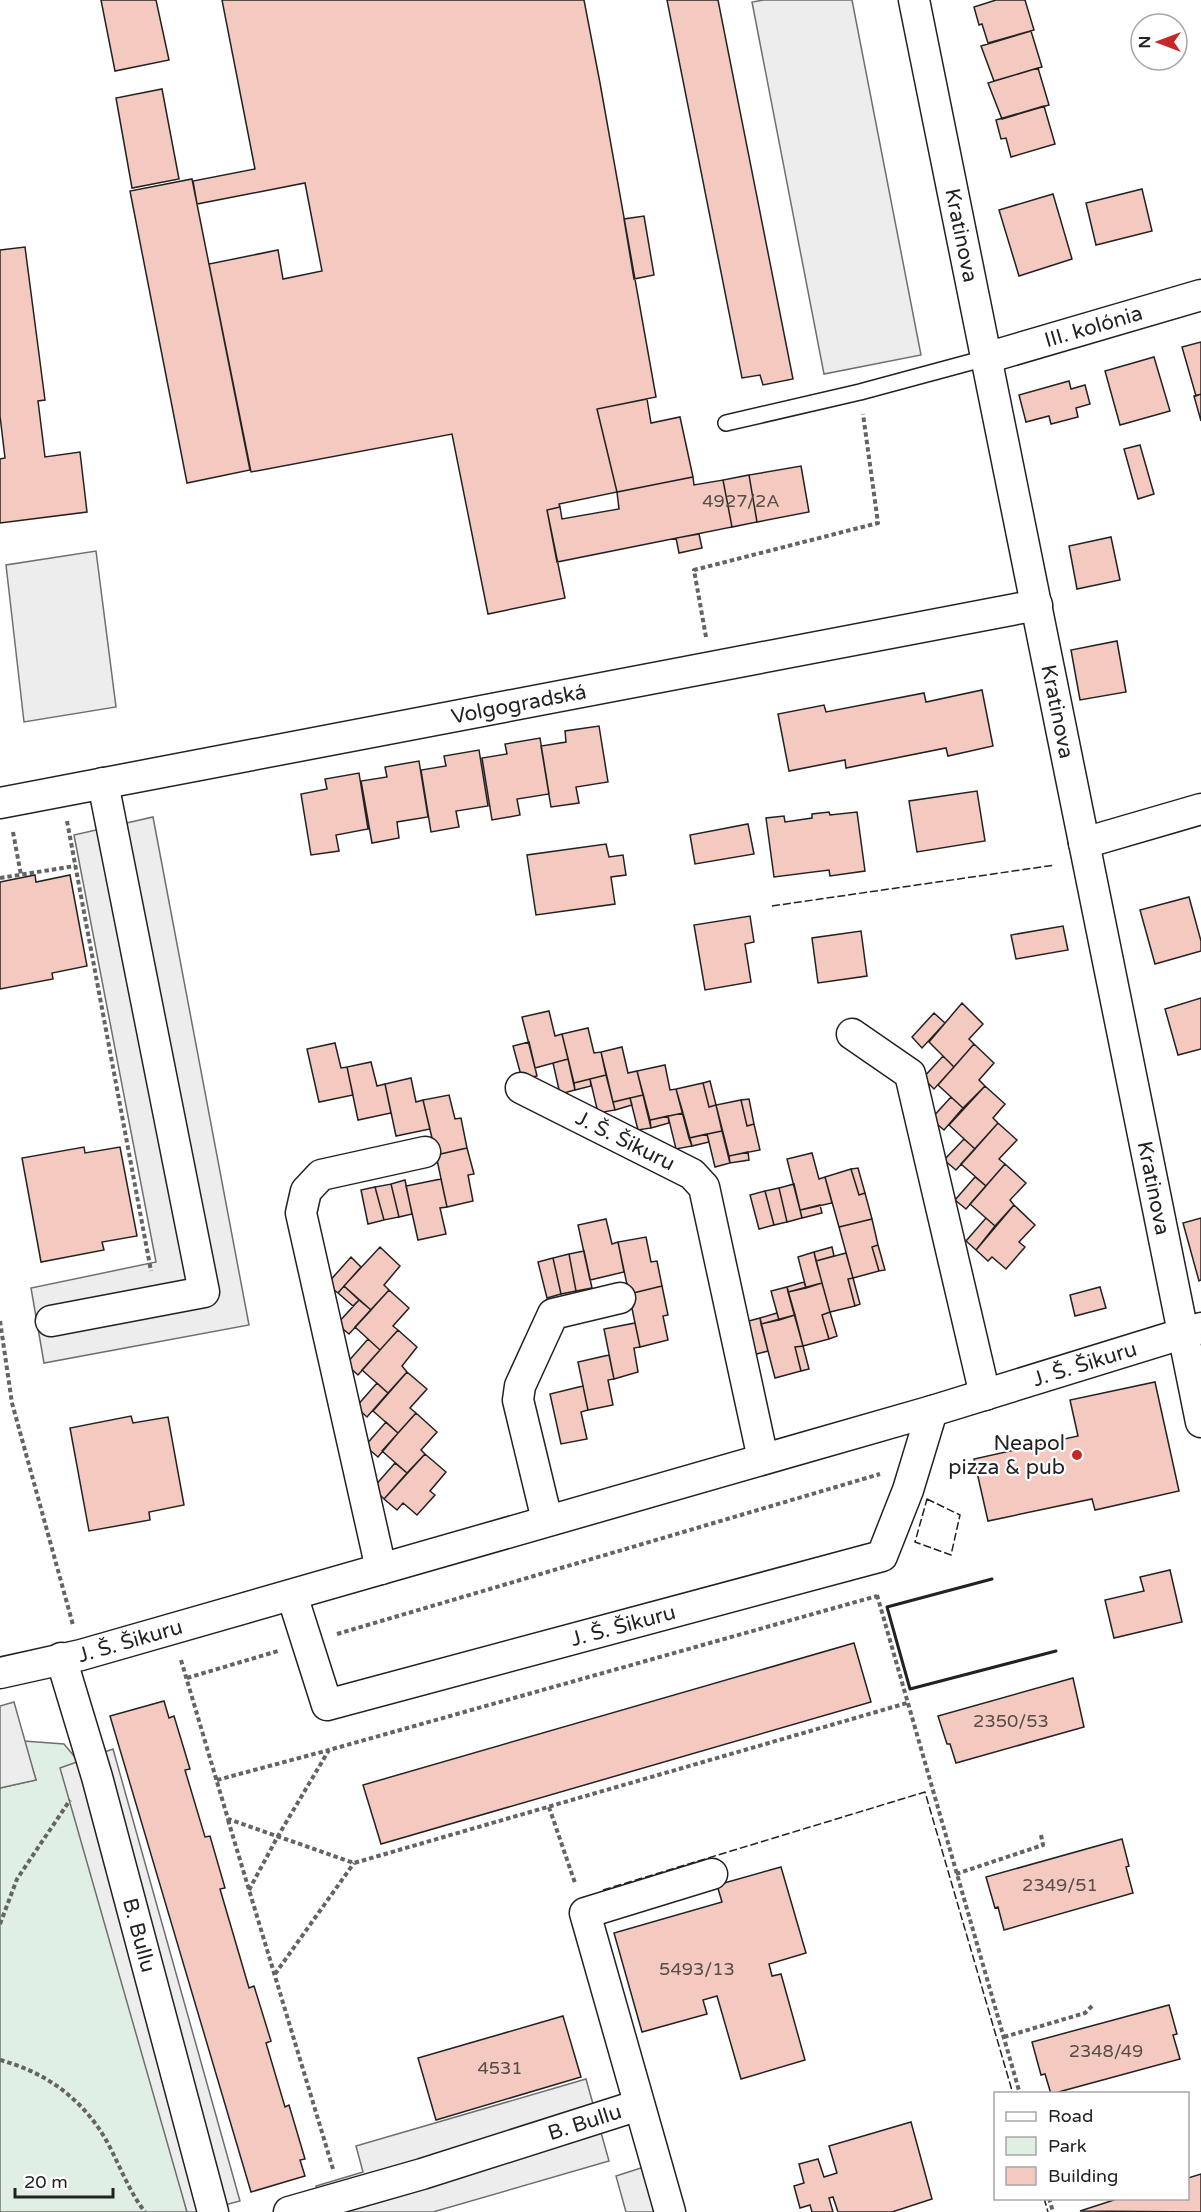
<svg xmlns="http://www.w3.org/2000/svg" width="1201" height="2212" font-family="'Varela Round',sans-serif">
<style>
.green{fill:#e0efe3;stroke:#6f6f6f;stroke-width:1.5}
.parking{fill:#ededed;stroke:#6f6f6f;stroke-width:1.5}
.building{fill:#f3c9c0;stroke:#222;stroke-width:1.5}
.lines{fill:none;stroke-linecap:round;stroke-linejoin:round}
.lane-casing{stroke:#222;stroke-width:18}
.street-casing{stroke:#222;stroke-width:33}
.path{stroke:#646464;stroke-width:4;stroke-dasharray:4.5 3;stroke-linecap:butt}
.lane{stroke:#fff;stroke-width:15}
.street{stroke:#fff;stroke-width:30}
.fence{stroke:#222;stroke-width:1.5;stroke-dasharray:8 3;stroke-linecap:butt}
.wall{stroke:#222;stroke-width:3}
.poi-dot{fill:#c62828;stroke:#fff;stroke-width:2}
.labels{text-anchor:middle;stroke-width:4.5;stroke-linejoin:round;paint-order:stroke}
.number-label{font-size:18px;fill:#564c4a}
.street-label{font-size:21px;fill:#222;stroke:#fff}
.poi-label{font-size:21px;fill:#222;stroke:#fff;text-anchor:end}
</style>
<rect width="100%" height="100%" fill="#fff"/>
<path class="green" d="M24 1741 64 1744 79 1762 187 2212H0V1788L36 1780Z"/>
<path class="parking" d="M764 0H852L921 355 824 374 752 2Z
M96 551 116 707 24 722 6 565Z
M153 817 249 1325 44 1363 31 1288 156 1262 74 835Z
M14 1702 36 1780 0 1788V1706Z
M113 1749 240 2201 198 2212H187L60 1768Z
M586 2079 609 2161 433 2212H322L316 2186 363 2172 356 2146Z
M647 2166 659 2212H626L616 2176Z"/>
<path class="building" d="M101 0H156L169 60 115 71Z
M222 0H584L600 83 656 397 597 409 617 492 559 504 560 507 547 510 565 598 488 614 452 434 251 472 209 264 278 250 283 279 322 271 305 183 197 204 193 181 255 169Z
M667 0H718L793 379 763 385 760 375 742 378Z
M996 0H1025L1034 30 988 43 982 24 979 25 974 7Z
M1031 31 1042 67 994 81 981 46Z
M1038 68 1049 105 1002 119 988 83Z
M162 89 179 179 132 188 116 98Z
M1044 106 1055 144 1011 157 1006 138 1001 139 996 120Z
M192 179 250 470 187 483 130 191Z
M1142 189 1152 231 1096 245 1086 203Z
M1053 194 1072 259 1019 276 999 210Z
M644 216 654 275 634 279 624 219Z
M25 247 45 400 38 401 45 457 80 452 87 512 0 523V459L5 458 0 416V250Z
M1201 342V394L1196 396 1182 347Z
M1154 357 1170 411 1120 425 1105 371Z
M1069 381 1071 389 1085 385 1090 404 1076 408 1078 417 1051 424 1049 416 1026 422 1019 395Z
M1201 394V421L1194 396Z
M647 399 651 423 680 417 693 477 617 492 597 409Z
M1140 445 1154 494 1138 499 1124 449Z
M801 466 809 512 757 522 749 475Z
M749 475 757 522 732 527 723 480Z
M693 477 694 485 723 480 732 527 557 562 547 510 560 507 562 519 619 509 617 492Z
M699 534 702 548 679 553 676 538Z
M1111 537 1120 580 1077 589 1069 546Z
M1117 641 1126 692 1080 700 1071 650Z
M982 690 993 746 948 756 946 748 846 768 845 760 789 771 778 714 824 705 826 712 924 693 926 702Z
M599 726 608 782 576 787 579 803 551 807 541 746 566 742 565 731Z
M540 738 549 794 517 799 520 815 492 820 482 758 507 754 505 744Z
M479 750 488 806 456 811 459 827 431 832 421 770 446 766 444 756Z
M419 761 428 817 397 822 399 838 372 843 361 781 387 777 385 767Z
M359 773 368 829 336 835 339 851 311 855 301 794 327 789 325 779Z
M977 791 985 841 917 852 909 801Z
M829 812 830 815 857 812 865 871 830 876 829 870 774 877 766 818 784 816 785 822 812 818V814Z
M748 824 754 854 695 864 690 835Z
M606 844 609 857 623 855 626 875 611 877 615 904 536 915 527 855Z
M35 875 36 882 70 875 87 966 52 973 53 979 0 989V882Z
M1189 897 1201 941V951L1155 964 1140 910Z
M750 916 754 942 745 944 751 982 705 990 694 925Z
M1063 926 1068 950 1016 959 1011 935Z
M861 931 867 976 818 983 812 938Z
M1201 998V1049L1178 1055 1165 1009Z
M962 1003 983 1024 969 1039 974 1044 954 1067 929 1042Z
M549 1011 555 1036 562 1034 568 1059 535 1068 522 1017Z
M934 1013 945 1023 922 1048 912 1037Z
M588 1028 594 1053 601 1052 606 1075 574 1083 562 1034Z
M529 1042 537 1076 522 1079 513 1046Z
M335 1043 341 1068 347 1067 353 1095 319 1102 307 1049Z
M974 1044 994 1063 979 1080 985 1086 963 1108 938 1085Z
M622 1047 628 1073 637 1071 643 1095 613 1102 601 1052Z
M943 1056 954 1067 934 1089 923 1078Z
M568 1059 575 1090 560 1094 553 1063Z
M371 1062 377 1086 385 1084 391 1113 358 1120 347 1067Z
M665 1065 670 1090 676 1089 683 1113 650 1120 637 1071Z
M606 1075 615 1110 598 1113 590 1079Z
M411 1078 416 1102 423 1100 430 1129 396 1136 385 1084Z
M590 1079 591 1086 575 1090 574 1083Z
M710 1081 716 1105 709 1107 703 1083Z
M703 1083 709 1107 716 1105 722 1131 689 1138 676 1089Z
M985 1086 1005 1104 993 1118 998 1123 975 1149 949 1125Z
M449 1095 455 1119 461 1118 467 1148 436 1155 423 1100Z
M643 1095 651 1128 638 1130 630 1098Z
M951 1097 963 1108 944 1130 931 1119Z
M630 1098 632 1105 615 1110 613 1102Z
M749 1099 754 1124 747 1126 741 1100Z
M741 1100 747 1126 754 1124 760 1150 729 1156 716 1105Z
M683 1113 692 1146 676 1149 668 1116Z
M668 1116 669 1123 651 1128 650 1120Z
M998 1123 1017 1140 999 1159 1005 1164 986 1186 961 1164Z
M722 1131 730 1163 715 1167 707 1134Z
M707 1134 709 1142 692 1146 689 1138Z
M964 1139 975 1149 956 1170 944 1160Z
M84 1147 85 1153 120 1147 137 1236 102 1242 104 1250 41 1262 22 1158Z
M467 1148 474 1174 468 1175 473 1201 447 1207 436 1155Z
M748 1152 749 1160 730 1163 729 1156Z
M812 1153 819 1179 825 1177 832 1203 800 1210 787 1159Z
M1005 1164 1026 1183 1010 1200 1014 1205 995 1226 970 1204Z
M858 1168 865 1193 859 1195 851 1169Z
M851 1169 859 1195 865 1193 872 1219 839 1227 825 1177Z
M975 1177 986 1186 966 1209 955 1200Z
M441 1179 447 1207 440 1208 446 1234 418 1240 406 1186Z
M405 1180 412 1214 399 1217 391 1184Z
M391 1184 399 1217 384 1220 375 1187Z
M794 1184 802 1218 787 1222 779 1188Z
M375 1187 384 1220 368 1224 361 1190Z
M779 1188 787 1222 774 1225 765 1191Z
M765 1191 774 1225 759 1229 750 1195Z
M820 1205 822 1213 802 1218 800 1210Z
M1014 1205 1035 1225 1019 1242 1025 1247 1006 1269 992 1257 988 1261 976 1250Z
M986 1218 995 1226 976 1250 966 1241Z
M1201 1218V1280L1199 1281 1183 1223Z
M606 1219 612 1244 618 1242 624 1272 590 1280 578 1225Z
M872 1219 878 1245 872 1247 879 1271 853 1278 839 1227Z
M646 1237 651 1262 657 1261 662 1286 629 1294 618 1242Z
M878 1245 885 1270 879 1271 872 1247Z
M380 1247 400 1266 384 1285 389 1290 371 1310 344 1286Z
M832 1247 834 1256 816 1261 814 1252Z
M584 1251 592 1288 576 1291 569 1254Z
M814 1252 822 1283 806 1288 798 1257Z
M846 1253 853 1278 848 1279 855 1306 830 1312 816 1261Z
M569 1254 576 1291 561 1294 553 1258Z
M351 1257 361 1267 338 1293 327 1284Z
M553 1258 561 1294 547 1298 538 1262Z
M853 1278 860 1304 855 1306 848 1279Z
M804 1282 806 1288 788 1292 787 1287Z
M822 1283 830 1312 822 1315 829 1339 803 1346 788 1292Z
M344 1286 359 1300 353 1306 338 1293Z
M662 1286 668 1315 663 1316 668 1340 640 1347 629 1294Z
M787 1287 795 1315 779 1320 771 1291Z
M1100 1287 1106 1308 1075 1316 1070 1295Z
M389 1290 409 1308 393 1326 398 1330 380 1350 355 1327Z
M359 1300 371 1310 349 1334 337 1324Z
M830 1312 837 1336 829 1339 822 1315Z
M777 1313 779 1320 761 1324 760 1318Z
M795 1315 803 1346 795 1347 801 1371 775 1378 761 1324Z
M760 1318 768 1351 753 1355 745 1322Z
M635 1323 640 1347 634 1348 638 1372 614 1379 604 1329Z
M398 1330 417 1347 402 1366 407 1372 388 1393 362 1370Z
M368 1339 380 1350 358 1375 346 1364Z
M803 1346 809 1369 801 1371 795 1347Z
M609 1355 614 1379 608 1380 613 1405 588 1410 578 1362Z
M407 1372 427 1389 410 1408 416 1413 398 1433 373 1411Z
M1155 1382 1179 1491 1095 1510 1092 1499 988 1521 974 1459 1078 1436 1070 1400Z
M377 1383 388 1393 367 1417 356 1407Z
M583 1386 588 1410 581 1412 587 1439 561 1444 550 1394Z
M416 1413 437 1432 421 1450 425 1454 407 1473 382 1451Z
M131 1416 133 1423 168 1417 184 1505 149 1512 150 1520 89 1531 70 1428Z
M386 1422 398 1433 378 1457 365 1446Z
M425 1454 446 1472 430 1491 435 1495 417 1515 403 1503 397 1510 384 1499Z
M395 1463 407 1473 384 1499 373 1488Z
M1170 1570 1182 1622 1114 1638 1105 1600 1144 1591 1140 1577Z
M854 1643 871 1702 381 1844 363 1785Z
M1073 1678 1084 1727 956 1763 950 1744H947L938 1716Z
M164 1701 169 1718 174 1716 190 1769 185 1770 205 1837 210 1836 225 1888 220 1889 249 1988 254 1986 271 2041 266 2043 285 2107 289 2105 305 2159 300 2160 305 2176 251 2192 110 1716Z
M1122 1839 1129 1866 1126 1867 1133 1893 1004 1930 998 1907 995 1908 986 1877Z
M781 1867 806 1953 769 1964 772 1976 781 1974 805 2060 741 2079 717 1996 703 2000 707 2014 642 2032 614 1933 722 1902 717 1885Z
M1169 2005 1177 2034 1173 2035 1180 2059 1051 2094 1045 2074 1041 2075 1032 2042Z
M563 2016 581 2077 436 2120 418 2058Z
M911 2122 932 2199 892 2212H838L833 2197 829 2198 833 2212H812L810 2205 800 2208 794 2186 804 2183 799 2164 818 2159 824 2177 837 2173 829 2146Z
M1201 2174V2212L1080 2211 1120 2198H1188V2178Z"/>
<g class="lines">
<defs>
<path id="lane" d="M726 423 860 392 986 358"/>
<g id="street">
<path id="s1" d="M914 0 1201 1422"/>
<path id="s2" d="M986 358 1201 295"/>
<path id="s3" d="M0 803 1037 605"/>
<path d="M1084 843 1201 809"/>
<path d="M852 1034 910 1074 985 1395"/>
<path id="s4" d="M521 1088 692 1174 704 1187 763 1459"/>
<path d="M51 1321 204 1292 103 783"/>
<path d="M547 1520 518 1400 520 1386 553 1314 620 1298"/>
<path d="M381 1569 301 1213 306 1191 321 1175 425 1152"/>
<path id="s5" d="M292 1595 327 1705 867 1560 882 1556 908 1490 932 1411"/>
<path id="s6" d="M61 1658 97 1777 213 2212"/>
<path id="s7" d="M0 1673 81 1655 932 1411 1201 1328"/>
<path id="s8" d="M289 2212 422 2174 639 2105"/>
<path d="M670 2212 585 1913 712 1874"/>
</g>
</defs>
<use href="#lane" class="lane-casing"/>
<use href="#street" class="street-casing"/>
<path class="path" d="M706 637 694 570 878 523 863 414
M67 821 151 1271
M13 832 21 875
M0 878 75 866
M0 1321 12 1403 73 1625
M877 1595 1020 2094
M337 1634 880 1474
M181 1660 228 1819 354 1863 907 1703
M187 1678 278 1651
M217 1780 329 1750
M549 1807 575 1883
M228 1820 333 2169
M956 1874 1043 1845 1041 1835
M249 1890 278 1836 329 1750 877 1596
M0 1924 17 1879 70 1800
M275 1974 354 1863
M1004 2037 1085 2013 1092 2006
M0 2060C45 2072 81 2098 105 2138 119 2163 128 2190 145 2212
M1049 2198 1053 2212"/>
<use href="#lane" class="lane"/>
<use href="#street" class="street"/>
<path class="fence" d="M772 906 1055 865
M927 1499 960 1515 951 1555 915 1542Z
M603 1890 925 1792 1013 2094
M1044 2198 1048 2212"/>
<path class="wall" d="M992 1579 887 1607 910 1689 1056 1651"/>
</g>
<circle class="poi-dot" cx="1077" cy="1455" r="6"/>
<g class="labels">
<g class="number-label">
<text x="741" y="507">4927/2A</text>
<text x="1011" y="1727">2350/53</text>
<text x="1060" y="1891">2349/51</text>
<text x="697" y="1975">5493/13</text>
<text x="1106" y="2057">2348/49</text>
<text x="500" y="2074">4531</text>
</g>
<g class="street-label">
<text dy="7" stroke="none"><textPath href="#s1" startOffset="240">Kratinova</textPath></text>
<text dy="7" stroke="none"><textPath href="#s2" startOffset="112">III. kolónia</textPath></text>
<text dy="7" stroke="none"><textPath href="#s3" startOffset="528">Volgogradská</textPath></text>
<text dy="7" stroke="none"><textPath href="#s1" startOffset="726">Kratinova</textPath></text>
<text dy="7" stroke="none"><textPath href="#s4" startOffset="117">J. Š. Šikuru</textPath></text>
<text dy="7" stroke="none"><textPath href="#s1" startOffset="1212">Kratinova</textPath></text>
<text dy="7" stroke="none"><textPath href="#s7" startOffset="1128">J. Š. Šikuru</textPath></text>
<text dy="7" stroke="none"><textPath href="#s5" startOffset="422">J. Š. Šikuru</textPath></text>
<text dy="7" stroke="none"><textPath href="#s7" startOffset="134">J. Š. Šikuru</textPath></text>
<text dy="7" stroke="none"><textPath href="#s6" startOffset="288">B. Bullu</textPath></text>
<text dy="7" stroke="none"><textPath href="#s8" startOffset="309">B. Bullu</textPath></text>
</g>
<g class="poi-label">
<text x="1065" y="1450">Neapol<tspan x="1065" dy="24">pizza &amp; pub</tspan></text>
</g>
</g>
<rect x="994" y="2092" width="195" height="108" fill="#ffffff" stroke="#a7a7a7" stroke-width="1.5"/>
<rect x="1006" y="2112" width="30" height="9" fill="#ffffff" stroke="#a7a7a7" stroke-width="1.5"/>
<text x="1048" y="2122" font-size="18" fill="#222222">Road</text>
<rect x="1006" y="2137" width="30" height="18" fill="#e0efe3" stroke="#a7a7a7" stroke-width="1.5"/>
<text x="1048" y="2152" font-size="18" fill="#222222">Park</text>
<rect x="1006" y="2167" width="30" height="18" fill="#f3c9c0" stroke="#a7a7a7" stroke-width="1.5"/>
<text x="1048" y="2182" font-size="18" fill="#222222">Building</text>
<g transform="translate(1159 42) rotate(270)"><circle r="28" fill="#ffffff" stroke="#a7a7a7" stroke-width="1.5"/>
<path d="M0-4.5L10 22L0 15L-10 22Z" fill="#c62828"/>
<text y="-9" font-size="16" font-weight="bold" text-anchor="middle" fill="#222222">N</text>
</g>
<path d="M15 2188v9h98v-9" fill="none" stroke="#222222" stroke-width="3"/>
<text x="24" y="2188" font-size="18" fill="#222222" stroke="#ffffff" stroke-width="4.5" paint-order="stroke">20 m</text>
</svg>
